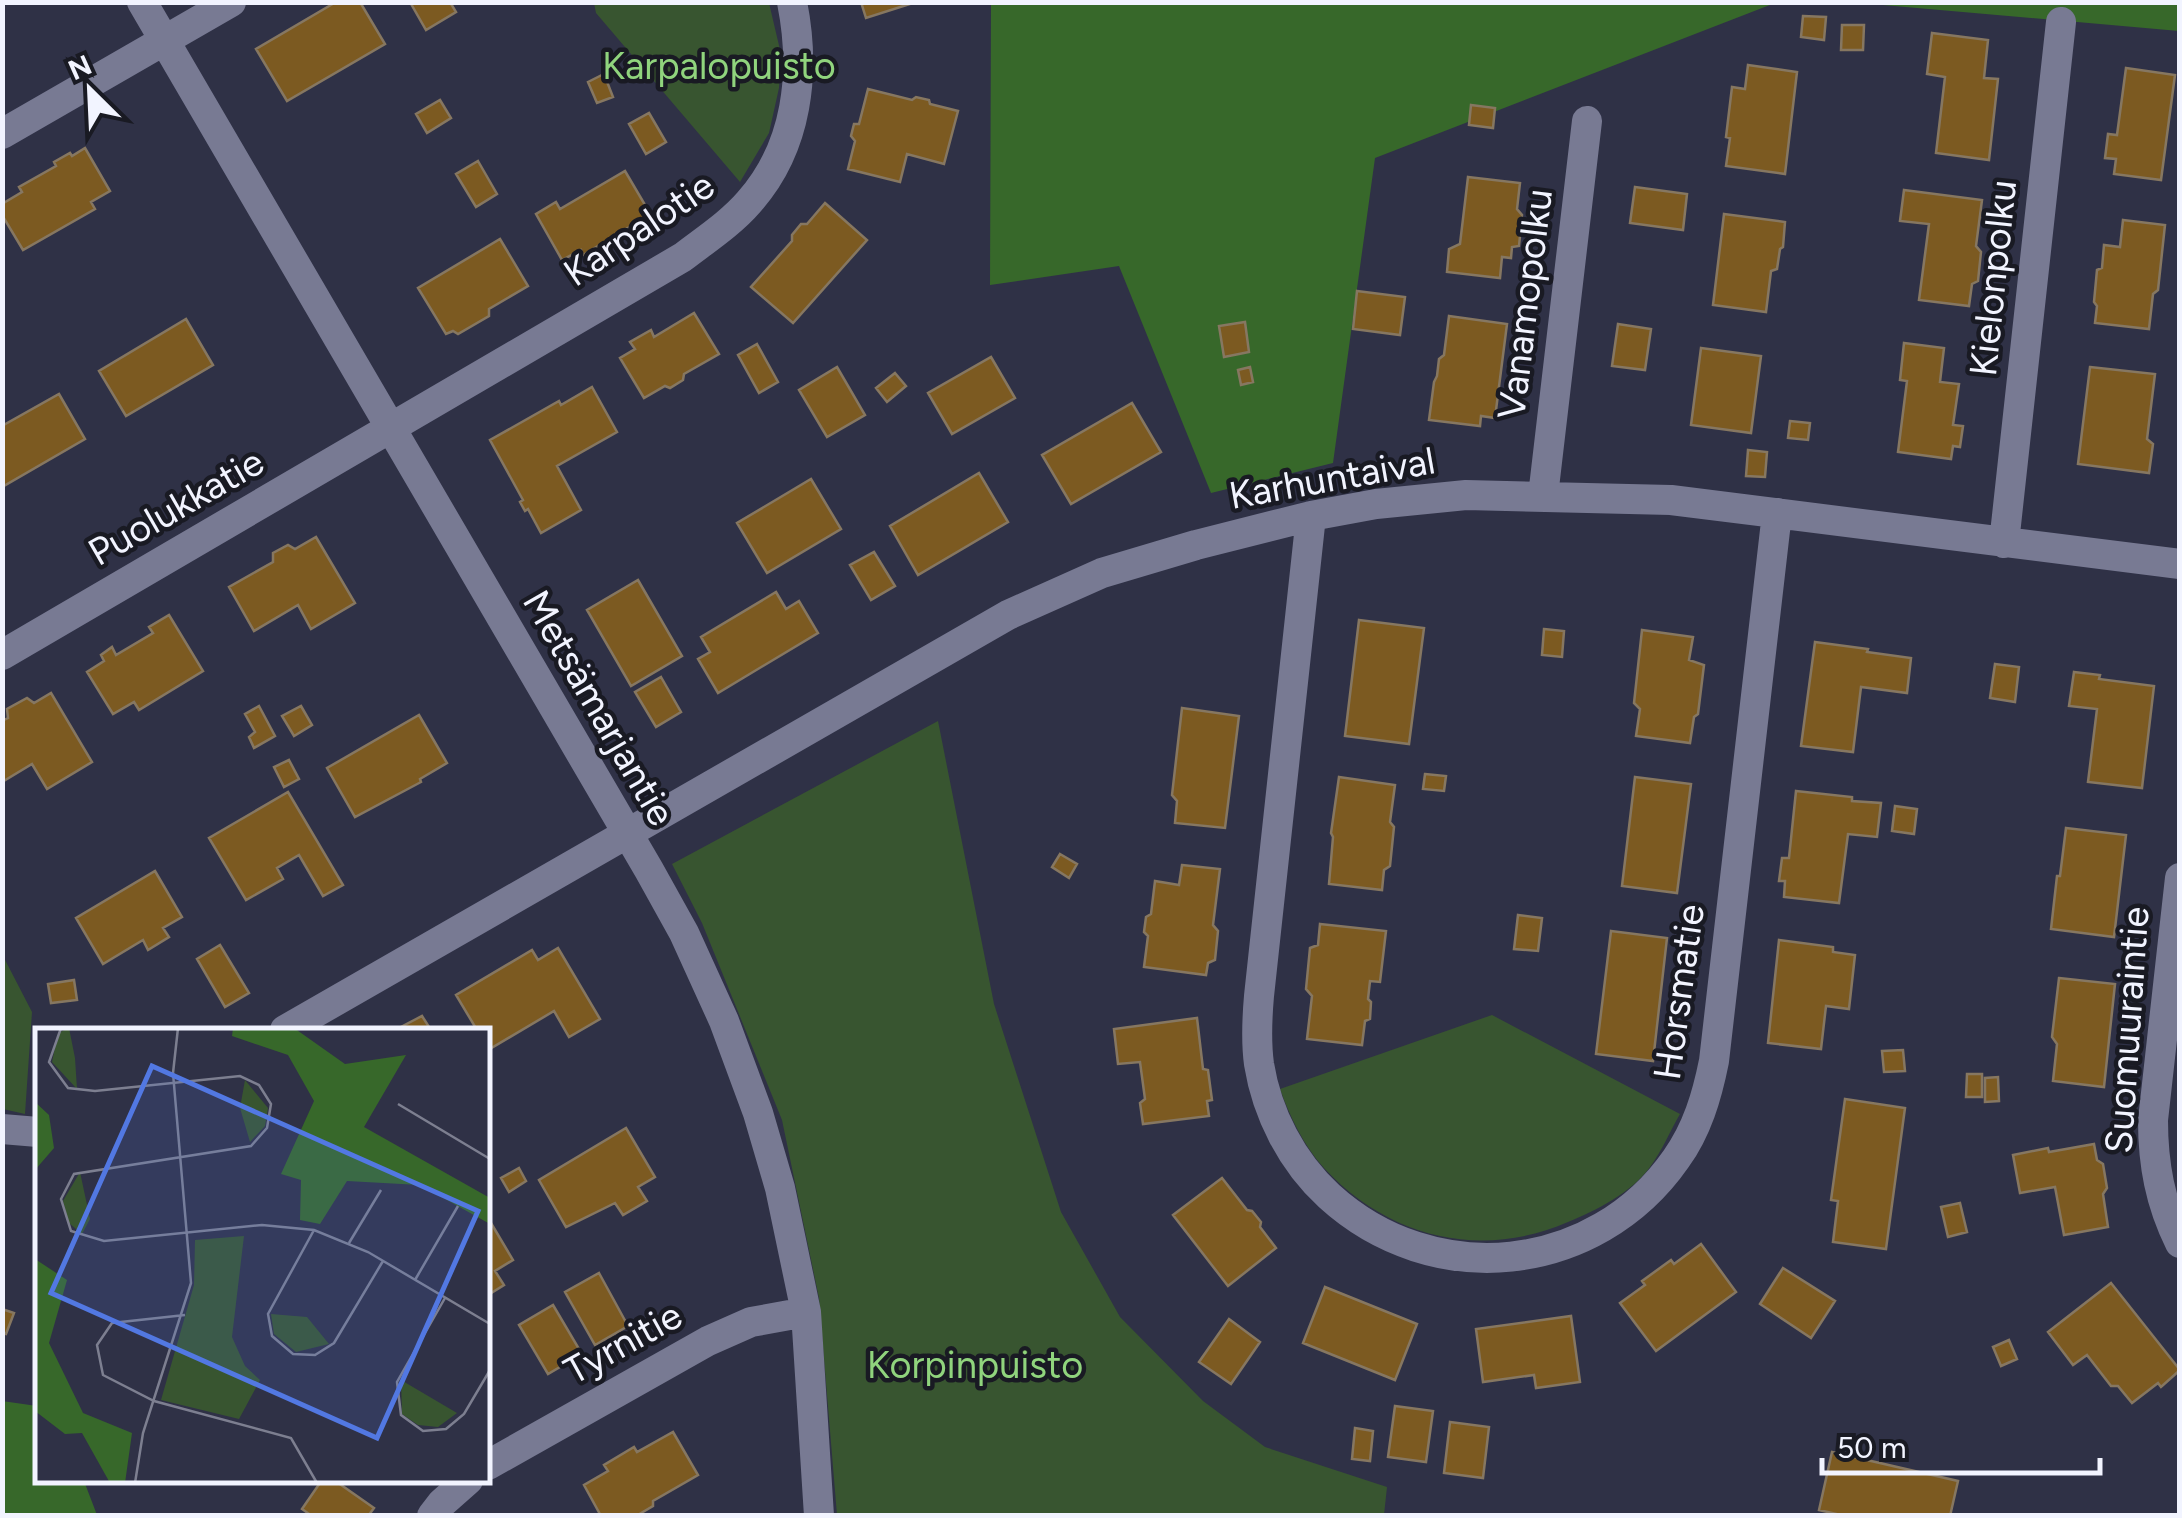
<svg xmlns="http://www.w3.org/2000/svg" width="2182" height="1518" font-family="Figtree,sans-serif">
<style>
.green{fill:#385530}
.forest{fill:#37682a}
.building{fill:#7c5a21;stroke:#867761;stroke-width:2.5}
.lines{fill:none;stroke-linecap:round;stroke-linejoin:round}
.minor{stroke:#787a93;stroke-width:30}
.labels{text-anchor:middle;stroke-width:9;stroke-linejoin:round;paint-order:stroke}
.park-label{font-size:38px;fill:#90d47d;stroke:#191a23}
.street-label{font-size:38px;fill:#f2f4ff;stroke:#191a23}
.inset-road{fill:none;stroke:#7d7f90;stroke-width:2.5}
.view{fill:#5278e2;fill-opacity:0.15;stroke:#5278e2;stroke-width:5}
.inset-edge{fill:none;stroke:#f2f4ff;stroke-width:5}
</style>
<rect width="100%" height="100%" fill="#2f3146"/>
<path class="green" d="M594 3H769L781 54 779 88 769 133 740 182 596 13Z
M938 721 994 1004 1061 1212 1120 1317 1203 1401 1265 1447 1387 1487 1384 1515H837L819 1298 782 1120 702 923 672 864Z
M2 954 32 1012 25 1114 3 1109Z
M1492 1015 1680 1114C1670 1131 1662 1151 1650 1167 1631 1193 1597 1210 1568 1222 1481 1260 1389 1238 1324 1168 1304 1146 1290 1117 1280 1089Z"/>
<path class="forest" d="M991 3H1775L1375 158 1333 463 1211 493 1119 266 990 285Z
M1860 3H2179V31Z
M2 1401 37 1406 38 1480 84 1481 97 1515H3Z"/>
<path class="building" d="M336 2H360L385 44 287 101 256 49Z
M410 2H450L456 12 426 30Z
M861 2H916L866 18Z
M1803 16 1826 17 1824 40 1801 37Z
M1842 25H1864L1863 50H1841Z
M1932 33 1988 40 1984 78 1998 79 1989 160 1936 153 1945 77 1927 74Z
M1748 65 1797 72 1785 174 1726 166 1730 138 1726 137 1732 87 1745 89Z
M2126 68 2175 75 2161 180 2114 174 2116 159 2105 158 2108 134 2117 135Z
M604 74 613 97 597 103 588 82Z
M868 89 912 100 916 97 929 100 930 104 958 111 944 164 907 154 900 182 848 169 855 141 851 136 854 124H859Z
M440 100 451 118 427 133 416 114Z
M1471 105 1495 108 1493 128 1469 125Z
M649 113 666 142 646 154 629 124Z
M85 148 110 191 91 202 95 209 23 250 2 215V204L22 192 19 187 56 166 54 162 70 153 72 156Z
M478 161 497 194 476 207 456 174Z
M625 171 651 215 617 234 621 241 601 252 598 246 583 255 581 250 562 260 536 214 556 202 560 209Z
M1468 177 1520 183 1517 209 1522 215 1519 246 1512 247 1511 258 1502 257 1500 278 1447 272 1449 249 1460 244Z
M1635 187 1687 194 1683 230 1630 223Z
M1904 190 1982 200 1976 246 1981 252 1978 281 1972 284 1969 306 1919 300 1929 224 1900 221Z
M825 203 867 240 793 323 751 287 792 241V235L801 224H807Z
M1724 214 1785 222 1783 247 1780 249 1777 269 1771 271 1766 312 1713 305Z
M2123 220 2165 225 2158 290 2153 294 2149 329 2095 323 2097 306 2094 302 2097 270 2102 268 2104 245 2120 247Z
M500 239 528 286 489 309V316L458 334 453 331 446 334 418 288Z
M1357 291 1405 297 1400 335 1353 329Z
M694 313 719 354 684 374 683 380 670 388 665 386 644 398 620 358 635 349 630 342 651 330 654 337Z
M1449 316 1507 324 1495 418 1481 416 1480 426 1429 420 1434 382 1437 376 1439 359 1444 355Z
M186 319 213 365 126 416 99 371Z
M1245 322 1249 352 1224 357 1219 326Z
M1618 324 1651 329 1645 370 1612 366Z
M1904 343 1944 348 1940 382 1959 384 1953 425 1963 426 1960 447 1953 446 1951 459 1898 452 1907 381 1900 380Z
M757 344 778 382 759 393 738 355Z
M1701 348 1761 356 1751 433 1691 425Z
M991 357 1015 398 952 434 928 393Z
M837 367 865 415 827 437 799 390Z
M1250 367 1253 382 1241 385 1238 370Z
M2090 367 2155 374 2147 439 2153 444 2149 473 2078 464Z
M895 373 906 386 887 402 876 388Z
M592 387 617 432 557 466 581 510 541 533 528 509 525 511 520 502 523 500 490 440 559 401 561 405Z
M59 394 85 439 2 487V426Z
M1132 403 1161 452 1071 504 1042 455Z
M1790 421 1810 423 1808 440 1788 438Z
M1748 450 1767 452 1765 477 1746 476Z
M979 473 1008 522 918 575 890 526Z
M811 479 841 529 767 573 737 523Z
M316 537 355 603 311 629 298 605 254 631 229 587 273 562V553L288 545 295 549Z
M874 552 895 586 871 600 850 565Z
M638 580 682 656 631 686 587 610Z
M776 592 786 609 799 601 818 633 718 693 698 659 710 652 701 637Z
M169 615 203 671 139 710 134 702 113 714 87 672 104 661 101 655 112 647 116 655 153 633 149 627Z
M1359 620 1424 628 1409 744 1345 736Z
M1544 629 1564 631 1562 657 1542 655Z
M1642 630 1693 637 1689 660 1704 665 1698 714 1694 717 1690 743 1636 736 1640 709 1634 703Z
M1815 642 1868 649 1867 652 1911 658 1907 693 1861 687 1853 752 1801 746Z
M1995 664 2019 667 2015 702 1990 698Z
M2074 672 2100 675 2099 679 2154 686 2142 788 2088 782 2097 709 2069 706Z
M661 677 681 712 656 727 635 692Z
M51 693 92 762 47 789 32 764 2 782V721L8 718 7 709 27 698 34 703Z
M259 706 275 736 254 748 249 737 255 732 245 714Z
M301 706 312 725 294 736 282 716Z
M1182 708 1239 716 1225 828 1175 823 1177 801 1172 795Z
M419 715 447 763 420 779 421 782 355 817 327 768Z
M289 760 299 779 284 787 274 767Z
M1425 774 1446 776 1444 791 1423 789Z
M1339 777 1395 785 1390 822 1394 827 1390 866 1384 870 1382 890 1329 884 1333 837 1331 833Z
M1635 777 1691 784 1677 893 1622 886Z
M1796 791 1852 797V801L1881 803 1877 837 1848 834 1839 903 1784 897 1785 881H1779L1782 858H1789Z
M288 792 343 885 323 896 299 855 277 868 283 879 246 900 209 838Z
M1895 806 1917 809 1914 834 1892 831Z
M2066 828 2126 835 2114 937 2051 929 2057 876H2060Z
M1060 854 1077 864 1069 878 1052 867Z
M1182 865 1220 869 1213 925 1218 931 1215 960 1208 963 1206 975 1144 967 1148 936 1144 932 1146 917 1151 914 1155 881 1179 885Z
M155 871 182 917 163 928 169 937 148 950 143 940 103 964 76 918Z
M1518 915 1542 918 1538 951 1514 949Z
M1320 924 1386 931 1380 982 1370 981 1368 999 1371 1002 1370 1019 1365 1021 1362 1045 1307 1039 1312 996 1306 989 1310 948 1318 945Z
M1611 931 1667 938 1653 1061 1596 1054Z
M1779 940 1833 947V952L1855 955 1849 1009 1826 1006 1821 1049 1768 1043Z
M220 945 249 993 225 1007 197 959Z
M558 948 600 1019 569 1037 554 1011 488 1050V1030H477L456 995 532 950 538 960Z
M2059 978 2115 984 2104 1087 2053 1081 2057 1044 2052 1037Z
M74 980 77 1000 51 1003 48 984Z
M422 1016 431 1030H399V1028Z
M1197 1018 1203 1069 1208 1070 1212 1100 1207 1101 1209 1116 1143 1124 1140 1103 1145 1099 1140 1062 1118 1064 1114 1029Z
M1903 1050 1905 1071 1884 1072 1882 1051Z
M1967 1074H1982V1097H1966Z
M1998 1077 1999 1101 1985 1102V1078Z
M1845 1099 1905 1108 1886 1249 1833 1242 1838 1201 1831 1200Z
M626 1128 655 1177 638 1187 647 1201 623 1215 615 1203 566 1227 539 1180Z
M2094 1144 2097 1160 2103 1164 2107 1188 2103 1194 2108 1227 2064 1235 2055 1187 2020 1193 2013 1155 2048 1148 2049 1152Z
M519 1168 526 1181 509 1192 501 1178Z
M1222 1178 1247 1210 1252 1211 1261 1222 1260 1227 1276 1248 1228 1286 1173 1215Z
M1960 1203 1967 1232 1948 1237 1941 1207Z
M488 1218 513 1260 495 1271 504 1285 488 1295Z
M1701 1244 1736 1292 1656 1351 1620 1303 1645 1285 1642 1281 1671 1260 1674 1264Z
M1783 1268 1835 1301 1811 1338 1760 1304Z
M599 1273 628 1326 595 1345 565 1292Z
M2111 1283 2180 1370 2161 1387 2158 1383 2132 1403 2118 1386H2111L2087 1355 2073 1365 2048 1332Z
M1325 1287 1417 1324 1395 1380 1303 1343Z
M553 1305 582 1354 548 1374 519 1325Z
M2 1309 14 1313 6 1334 2 1333Z
M1571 1316 1580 1382 1536 1388 1534 1375 1483 1382 1476 1329Z
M1229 1319 1260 1342 1231 1384 1199 1362Z
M2009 1340 2017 1359 2001 1366 1993 1347Z
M1395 1406 1433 1411 1426 1462 1388 1457Z
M1450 1422 1489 1427 1483 1478 1444 1473Z
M1355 1428 1373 1431 1370 1461 1352 1459Z
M673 1432 698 1475 653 1501V1506L636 1516H601L584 1485 608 1471 604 1465 634 1447 637 1452Z
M1832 1452 1958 1481 1950 1516H1845L1819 1510Z
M322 1480H334L374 1508 368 1516H312L302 1509Z"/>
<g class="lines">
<path class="minor" d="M142 2 649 870 684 933 724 1021 758 1113 780 1188 806 1312 819 1516
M2 134 231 2
M1543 496 1587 121
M1311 516 1259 996C1257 1019 1256 1042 1259 1064 1267 1114 1292 1162 1329 1196 1433 1291 1595 1275 1676 1159 1697 1130 1707 1096 1714 1061L1777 513
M2004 543 2061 22
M2 655 683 257C705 240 731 223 749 202 798 147 806 72 792 2
M2180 878 2153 1120C2153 1164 2160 1203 2180 1243
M285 1030 1008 615 1102 573 1196 545 1311 516 1376 504 1466 495 1671 500 2180 564
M2 1129 38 1132
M488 1465 708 1341 751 1322 806 1312
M432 1516 442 1503 468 1480"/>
</g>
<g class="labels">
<g class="park-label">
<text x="719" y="79">Karpalopuisto</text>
<text x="975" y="1378">Korpinpuisto</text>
</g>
<g class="street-label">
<text transform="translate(639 229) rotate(-34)" y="13">Karpalotie</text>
<text transform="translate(1993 278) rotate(-84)" y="13">Kielonpolku</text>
<text transform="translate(1525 304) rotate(-83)" y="13">Vanamopolku</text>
<text transform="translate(1332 478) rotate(-10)" y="13">Karhuntaival</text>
<text transform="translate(176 507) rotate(-30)" y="13">Puolukkatie</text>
<text transform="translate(599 708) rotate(60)" y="13">Metsämarjantie</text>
<text transform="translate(1679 992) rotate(-82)" y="13">Horsmatie</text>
<text transform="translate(2127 1030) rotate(-86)" y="13">Suomuuraintie</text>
<text transform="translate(623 1343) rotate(-29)" y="13">Tyrnitie</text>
</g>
</g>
<g transform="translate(35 1028)">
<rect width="455" height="455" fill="#2f3146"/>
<path d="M34 0 40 30 42 61 17 34 23 5ZM210 52 233 80 230 98 215 114 205 80ZM45 144 55 191 47 206 34 195 28 173ZM209 208 197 309 210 338 225 352 204 391 126 372 159 257 160 212ZM236 286 272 289 294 316 261 324 239 306ZM366 352 422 385 403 399 383 397 367 386Z" fill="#385530"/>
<path d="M198 0H259L310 36 371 27 329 99 455 170V196L385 157 312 153 285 196 265 192 266 152 246 146 279 73 253 27 197 8ZM0 74 14 87 19 120 0 142ZM0 231 32 252 14 315 48 385 97 405 90 455H75L47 405 30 406 0 383Z" fill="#37682a"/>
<path class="inset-road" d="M26 0 14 34 33 60 60 63 205 48 224 57 236 76 232 100 216 118 39 146 26 171 36 203 69 213 227 197 279 202 333 224 455 296M363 76 455 131M279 202 233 286 237 308 258 326 280 327 299 315 348 233M314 215 346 162M380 252 423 178M410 270 362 354 366 387 388 403 411 401 429 386 455 342M150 287 77 295 62 317 68 347 119 373 256 410 282 455M100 455 108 405 156 255 138 45 143 0"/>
<path class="view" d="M117 38 443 183 342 410 16 265Z"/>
<rect width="455" height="455" class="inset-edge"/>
</g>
<rect width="2182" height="1518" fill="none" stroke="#f2f4ff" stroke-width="10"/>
<g transform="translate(90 90) rotate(336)" stroke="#191a23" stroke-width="8" paint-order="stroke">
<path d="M0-8L18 38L0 25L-18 38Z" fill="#f2f4ff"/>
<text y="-15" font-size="28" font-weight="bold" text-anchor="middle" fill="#f2f4ff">N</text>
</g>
<path d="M1822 1458v15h278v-15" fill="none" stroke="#f2f4ff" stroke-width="5"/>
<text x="1837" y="1458" font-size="30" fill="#f2f4ff" stroke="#191a23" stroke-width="8" paint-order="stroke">50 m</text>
</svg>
